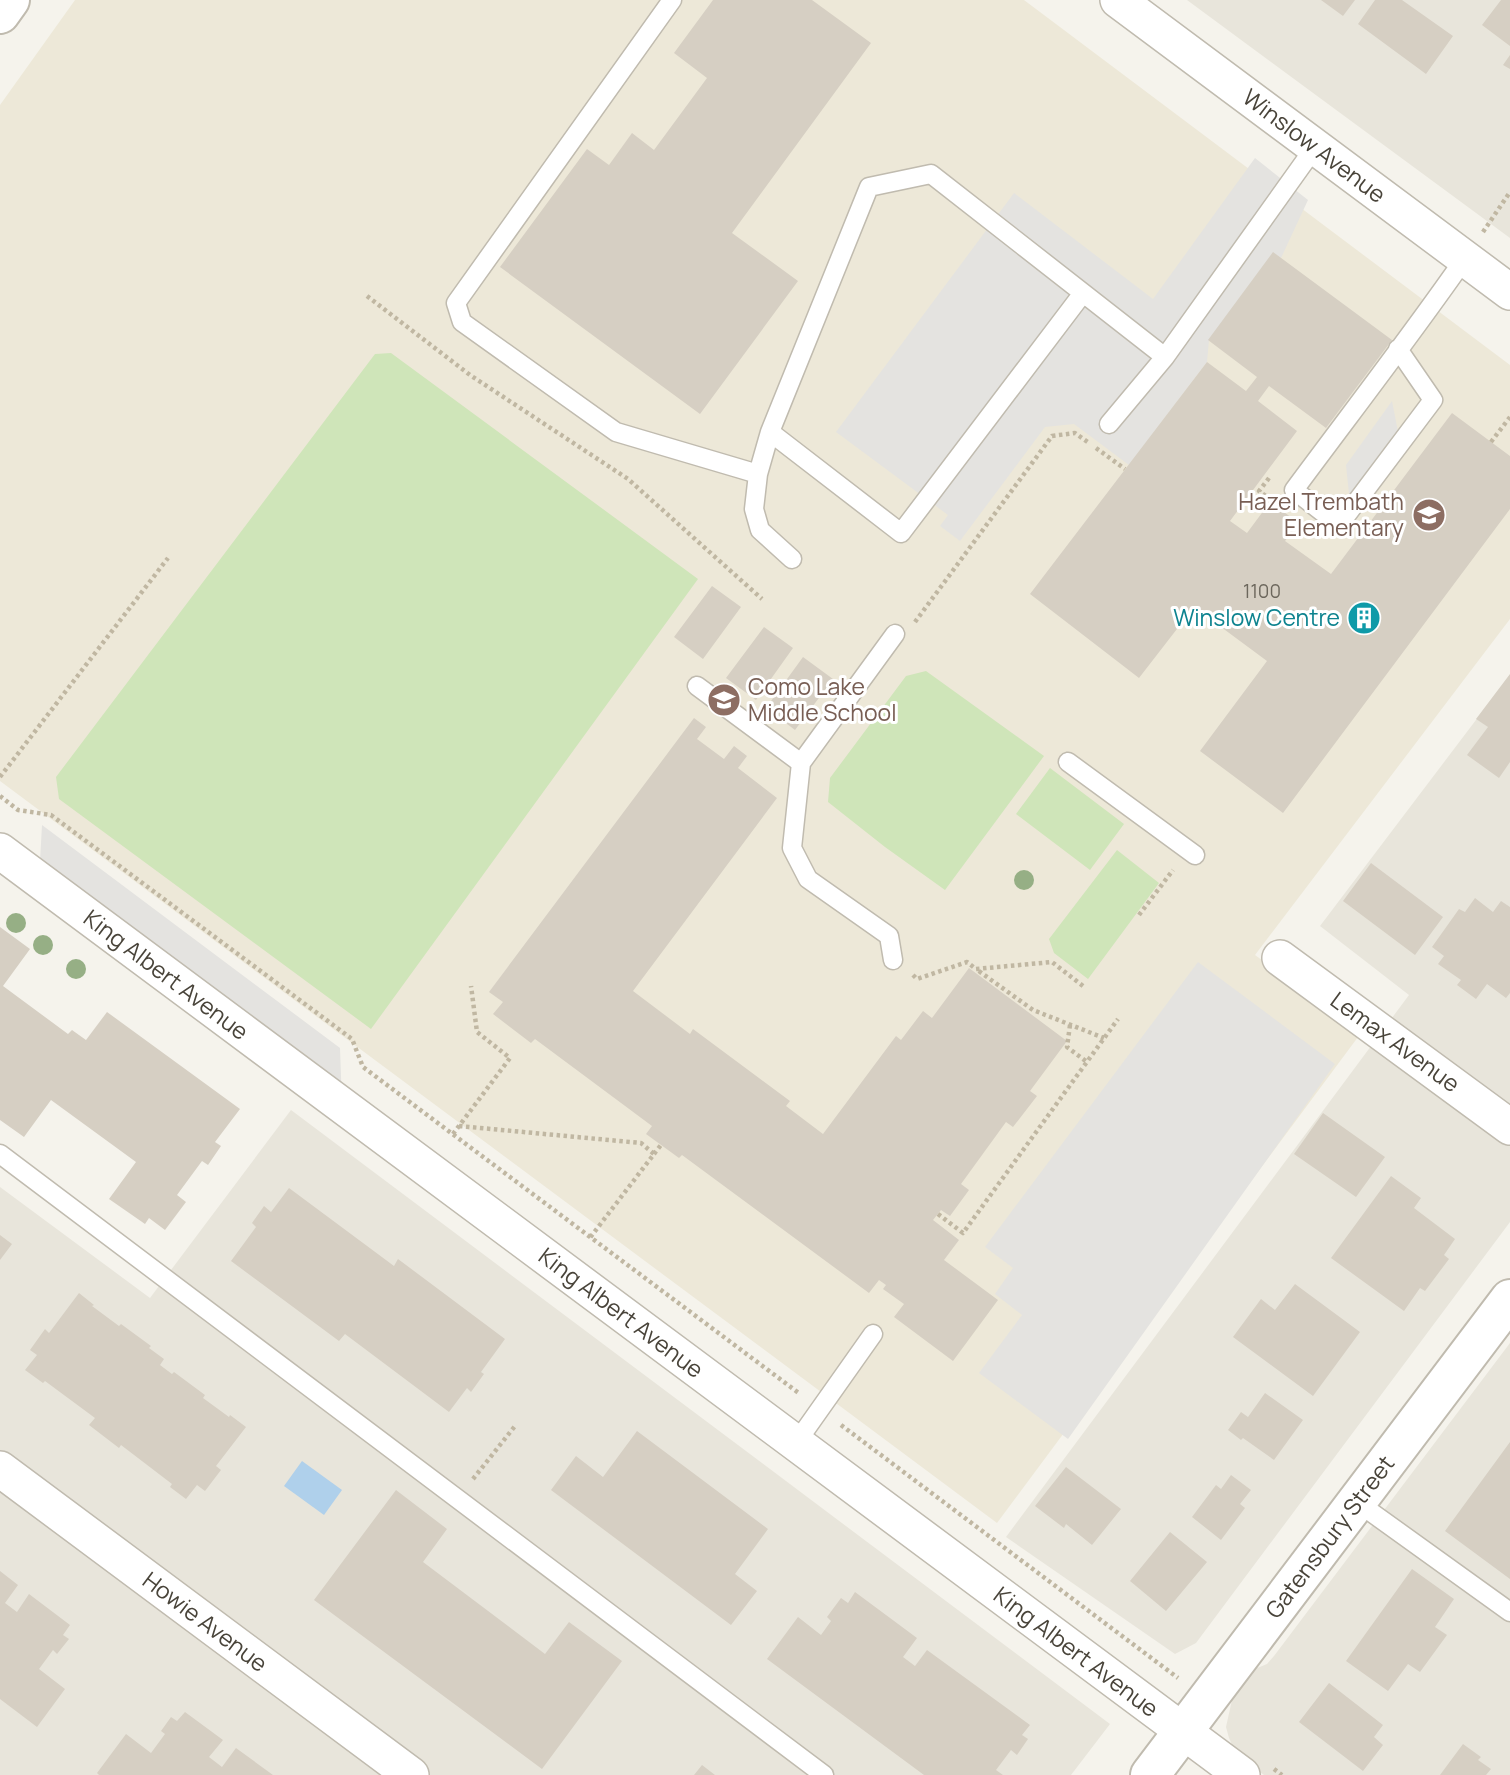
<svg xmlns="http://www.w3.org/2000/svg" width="1510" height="1775" font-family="Manrope,sans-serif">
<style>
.residential{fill:#e8e5db}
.education{fill:#ede8d8}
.green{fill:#cfe5b9}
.parking{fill:#e4e3e0}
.water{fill:#afd0eb}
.building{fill:#d6cfc3}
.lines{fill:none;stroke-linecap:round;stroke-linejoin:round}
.service-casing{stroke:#c0bbaf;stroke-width:21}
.minor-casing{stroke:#c0bbaf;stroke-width:38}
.tertiary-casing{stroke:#c0bbaf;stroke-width:42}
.path{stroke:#c0b7a2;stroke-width:4.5;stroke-dasharray:3.5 3.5;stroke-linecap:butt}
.service{stroke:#fff;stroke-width:18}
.minor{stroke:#fff;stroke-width:35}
.tertiary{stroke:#fff;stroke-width:38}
.tree{fill:#96af85}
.labels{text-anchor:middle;stroke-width:6;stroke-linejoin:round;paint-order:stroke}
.number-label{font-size:19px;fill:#6c675c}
.street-label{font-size:23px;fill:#49443a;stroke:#fff}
.education-label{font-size:23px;fill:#785e54;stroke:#fff;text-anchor:end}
.culture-label{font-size:23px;fill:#0d838f;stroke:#fff;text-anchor:end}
</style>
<rect width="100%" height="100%" fill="#f5f3ec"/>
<path class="residential" d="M1187 0H1510V238Z
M1510 675V1222L1196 1643 1175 1654 1006 1537 1409 995 1320 926Z
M291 1110 1110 1724 1071 1775H0V1187L150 1298Z
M1510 1343V1775H1264L1249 1764 1235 1751 1229 1738 1226 1727 1232 1700 1250 1674 1255 1669 1267 1664 1274 1656Z"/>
<path class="education" d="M75 0H1024L1510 365V619L1255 955 1361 1033 997 1523 0 781V105Z"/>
<path class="green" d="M391 353 698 579 371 1029 59 799 56 777 375 354Z
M926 671 1044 756 945 890 885 847 828 802 830 778 906 676Z
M1050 768 1124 824 1090 870 1016 814Z
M1117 850 1159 883 1088 979 1054 953 1049 939Z"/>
<path class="parking" d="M1255 158 1308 200 1281 258 1273 253 1209 340 1207 362 1129 465 1074 424 1045 427 960 541 940 526 948 515 836 432 1014 193 1153 299Z
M1392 401 1399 437 1350 503 1346 465Z
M42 825 340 1048 342 1105 39 880Z
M1198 962 1335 1064 1068 1439 979 1373 1022 1315 995 1294 1013 1268 985 1247Z"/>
<path class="water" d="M302 1461 342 1490 324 1515 284 1486Z"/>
<path class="building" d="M713 0H812L871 43 732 233 798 281 700 414 500 267 587 149 609 165 632 133 654 150 707 78 674 53Z
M1321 0H1355L1343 16Z
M1375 0H1402L1453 36 1426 74 1358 24Z
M1501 0H1510V46L1482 25Z
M1510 55V69L1503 65Z
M1273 252 1392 340 1326 428 1269 386 1258 401 1297 431 1230 521 1247 533 1270 502 1299 523 1285 541 1331 574 1452 413 1510 456V509L1283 813 1200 751 1267 661 1194 607 1139 678 1030 594 1207 362 1246 391 1257 377 1208 340Z
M712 586 741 607 703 659 674 637Z
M764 627 793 648 756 700 726 678Z
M803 657 833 679 795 730 766 708Z
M1510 674V762L1499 778 1467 755 1488 727 1476 719Z
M694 718 706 727 697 739 724 759 734 746 747 756 738 768 777 798 633 991 690 1034 693 1029 790 1101 786 1106 823 1134 896 1036 901 1040 923 1011 932 1018 969 968 1067 1041 1030 1091 1037 1096 1013 1127 1006 1122 961 1184 969 1190 950 1216 941 1210 933 1220 959 1240 944 1260 998 1300 953 1361 894 1317 904 1304 883 1289 886 1285 879 1280 869 1293 682 1155 679 1158 646 1134 652 1126 535 1039 531 1043 493 1014 503 1002 489 992Z
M1371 863 1443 917 1415 955 1343 901Z
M1475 898 1493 912 1501 901 1510 907V993L1506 998 1487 984 1476 999 1457 985 1461 980 1438 964 1444 956 1432 947 1459 909 1465 912Z
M0 927 30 949 3 986 68 1034 72 1030 86 1040 107 1012 240 1109 215 1142 221 1146 208 1165 202 1161 177 1195 186 1202 165 1230 149 1218 145 1224 109 1199 136 1162 51 1100 24 1137 0 1120Z
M1323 1113 1385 1157 1356 1197 1294 1154Z
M1391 1176 1421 1198 1414 1208 1455 1239 1444 1255 1449 1259 1425 1291 1420 1288 1404 1311 1331 1258Z
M289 1188 394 1266 398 1259 505 1339 481 1372 484 1374 471 1392 467 1388 449 1412 345 1334 339 1341 231 1261 256 1227 252 1223 264 1206 271 1212Z
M0 1235 12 1244 0 1260Z
M1295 1284 1360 1332 1313 1396 1233 1337 1261 1299 1275 1310Z
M79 1293 94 1305 92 1306 119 1326 121 1324 151 1346 149 1348 164 1359 160 1365 172 1374 174 1372 205 1395 203 1398 229 1417 230 1415 246 1427 216 1466 221 1470 205 1491 197 1485 186 1499 170 1487 172 1484 121 1445 119 1448 89 1425 95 1418 45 1381 43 1383 25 1370 37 1355 30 1350 45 1329 49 1333Z
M1265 1393 1303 1420 1274 1460 1243 1438 1241 1440 1228 1430 1241 1412 1248 1417Z
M637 1431 768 1529 735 1574 757 1591 731 1625 551 1490 576 1456 603 1477Z
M1510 1442V1579L1445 1531Z
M1066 1467 1121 1509 1092 1545 1066 1524 1064 1528 1035 1506Z
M1231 1475 1251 1490 1240 1504 1245 1508 1221 1540 1192 1517 1216 1485 1221 1489Z
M396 1490 447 1529 423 1562 545 1654 569 1622 622 1661 542 1769 314 1600Z
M1170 1532 1207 1562 1166 1611 1130 1581Z
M1412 1569 1454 1599 1435 1627 1447 1635 1420 1672 1408 1664 1388 1691 1346 1661Z
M0 1571 18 1585 5 1603 17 1612 29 1594 70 1625 63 1635 69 1639 57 1654 53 1650 39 1669 65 1689 37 1727 0 1699Z
M855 1592 917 1638 903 1657 915 1666 927 1650 1030 1725 1022 1735 1028 1739 1017 1755 1011 1750 996 1770 1003 1775H924L767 1659 798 1617 821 1635 831 1621 827 1617 841 1598 848 1603Z
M1329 1683 1383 1725 1374 1737 1383 1745 1363 1771 1299 1722Z
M185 1712 223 1740 209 1757 222 1767 236 1748 273 1775H99L97 1773 126 1734 151 1753 165 1734 161 1731 171 1717 177 1721Z
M1463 1744 1481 1757 1478 1760 1491 1769 1486 1775H1440Z
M702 1765 715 1775H694Z"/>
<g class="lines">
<defs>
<path id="service" d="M672 0 456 303 462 322 616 432 758 474
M1398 349 1433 400 1339 525 1294 490C1351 413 1410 337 1465 258
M1109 424 1165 357
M770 432 901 533 1083 293
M792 559 760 530 754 509 758 474 770 432 869 187 931 174 1165 357 1315 147
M697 686 801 763 792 848 808 879 889 936 893 960
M1068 762 1195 855
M801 763 895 634
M0 1154 824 1775
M796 1443 873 1334
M1357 1502 1510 1612"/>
<path id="minor" d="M1118 0 1510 292
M0 851 1242 1775
M1280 958 1510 1127
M0 1469 411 1775"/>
<path id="tertiary" d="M0 14 10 0
M1150 1775 1510 1299"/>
</defs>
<use href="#service" class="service-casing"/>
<use href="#minor" class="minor-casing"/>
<use href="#tertiary" class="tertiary-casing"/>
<path class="path" d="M1483 232 1510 192
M367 296 470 375 628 479 762 599
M1491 442 1510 417
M1096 448 1125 469
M1269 478 1259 491 1270 499
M915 622 1052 436 1075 433 1089 443
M0 777 168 558
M0 796 18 810 51 815 352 1039 363 1067 800 1394
M1139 915 1173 870
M913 975 917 979 967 962 976 969
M1083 986 1052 962 976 969 1033 1010 1104 1038
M1070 1025 1067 1047 1087 1062
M459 1126 641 1143 654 1154 589 1239
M453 1134 510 1058 477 1032 471 986
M654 1154 661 1145
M938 1214 963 1233 1118 1019
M841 1425 1178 1678
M473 1479 515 1426
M1274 1769 1282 1775"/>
<use href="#service" class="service"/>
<use href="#minor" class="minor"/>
<use href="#tertiary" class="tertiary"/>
</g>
<g class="tree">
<circle cx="1024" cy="880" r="10"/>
<circle cx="16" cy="923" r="10"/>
<circle cx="43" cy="945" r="10"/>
<circle cx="76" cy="969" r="10"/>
</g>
<defs>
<symbol id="school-disc" viewBox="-11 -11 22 22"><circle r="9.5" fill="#8d6e63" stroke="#fff"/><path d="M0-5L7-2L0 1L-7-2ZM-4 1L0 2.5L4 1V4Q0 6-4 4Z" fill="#fff"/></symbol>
<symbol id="building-disc" viewBox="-11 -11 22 22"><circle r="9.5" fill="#0f9aa8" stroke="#fff"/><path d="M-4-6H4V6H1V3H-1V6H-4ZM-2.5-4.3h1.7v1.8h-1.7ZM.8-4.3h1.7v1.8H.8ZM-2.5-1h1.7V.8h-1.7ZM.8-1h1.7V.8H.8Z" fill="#fff"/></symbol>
</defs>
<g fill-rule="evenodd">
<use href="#school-disc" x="1410" y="496" width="38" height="38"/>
<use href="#building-disc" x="1345" y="599" width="38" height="38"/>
<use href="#school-disc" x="705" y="681" width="38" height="38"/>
</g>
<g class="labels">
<g class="number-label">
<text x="1262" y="598">1100</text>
</g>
<g class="street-label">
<text transform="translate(1314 146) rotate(37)" y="8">Winslow Avenue</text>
<text transform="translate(166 975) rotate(37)" y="8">King Albert Avenue</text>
<text transform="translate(1395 1042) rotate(36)" y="8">Lemax Avenue</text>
<text transform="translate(621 1313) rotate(37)" y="8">King Albert Avenue</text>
<text transform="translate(1330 1537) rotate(-53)" y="8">Gatensbury Street</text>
<text transform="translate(205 1622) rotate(37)" y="8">Howie Avenue</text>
<text transform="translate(1076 1652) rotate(37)" y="8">King Albert Avenue</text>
</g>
<g class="education-label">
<text x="1404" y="510">Hazel Trembath<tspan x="1404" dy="26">Elementary</tspan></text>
<text x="748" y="695" text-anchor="start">Como Lake<tspan x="748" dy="26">Middle School</tspan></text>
</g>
<g class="culture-label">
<text x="1340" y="626">Winslow Centre</text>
</g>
</g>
</svg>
